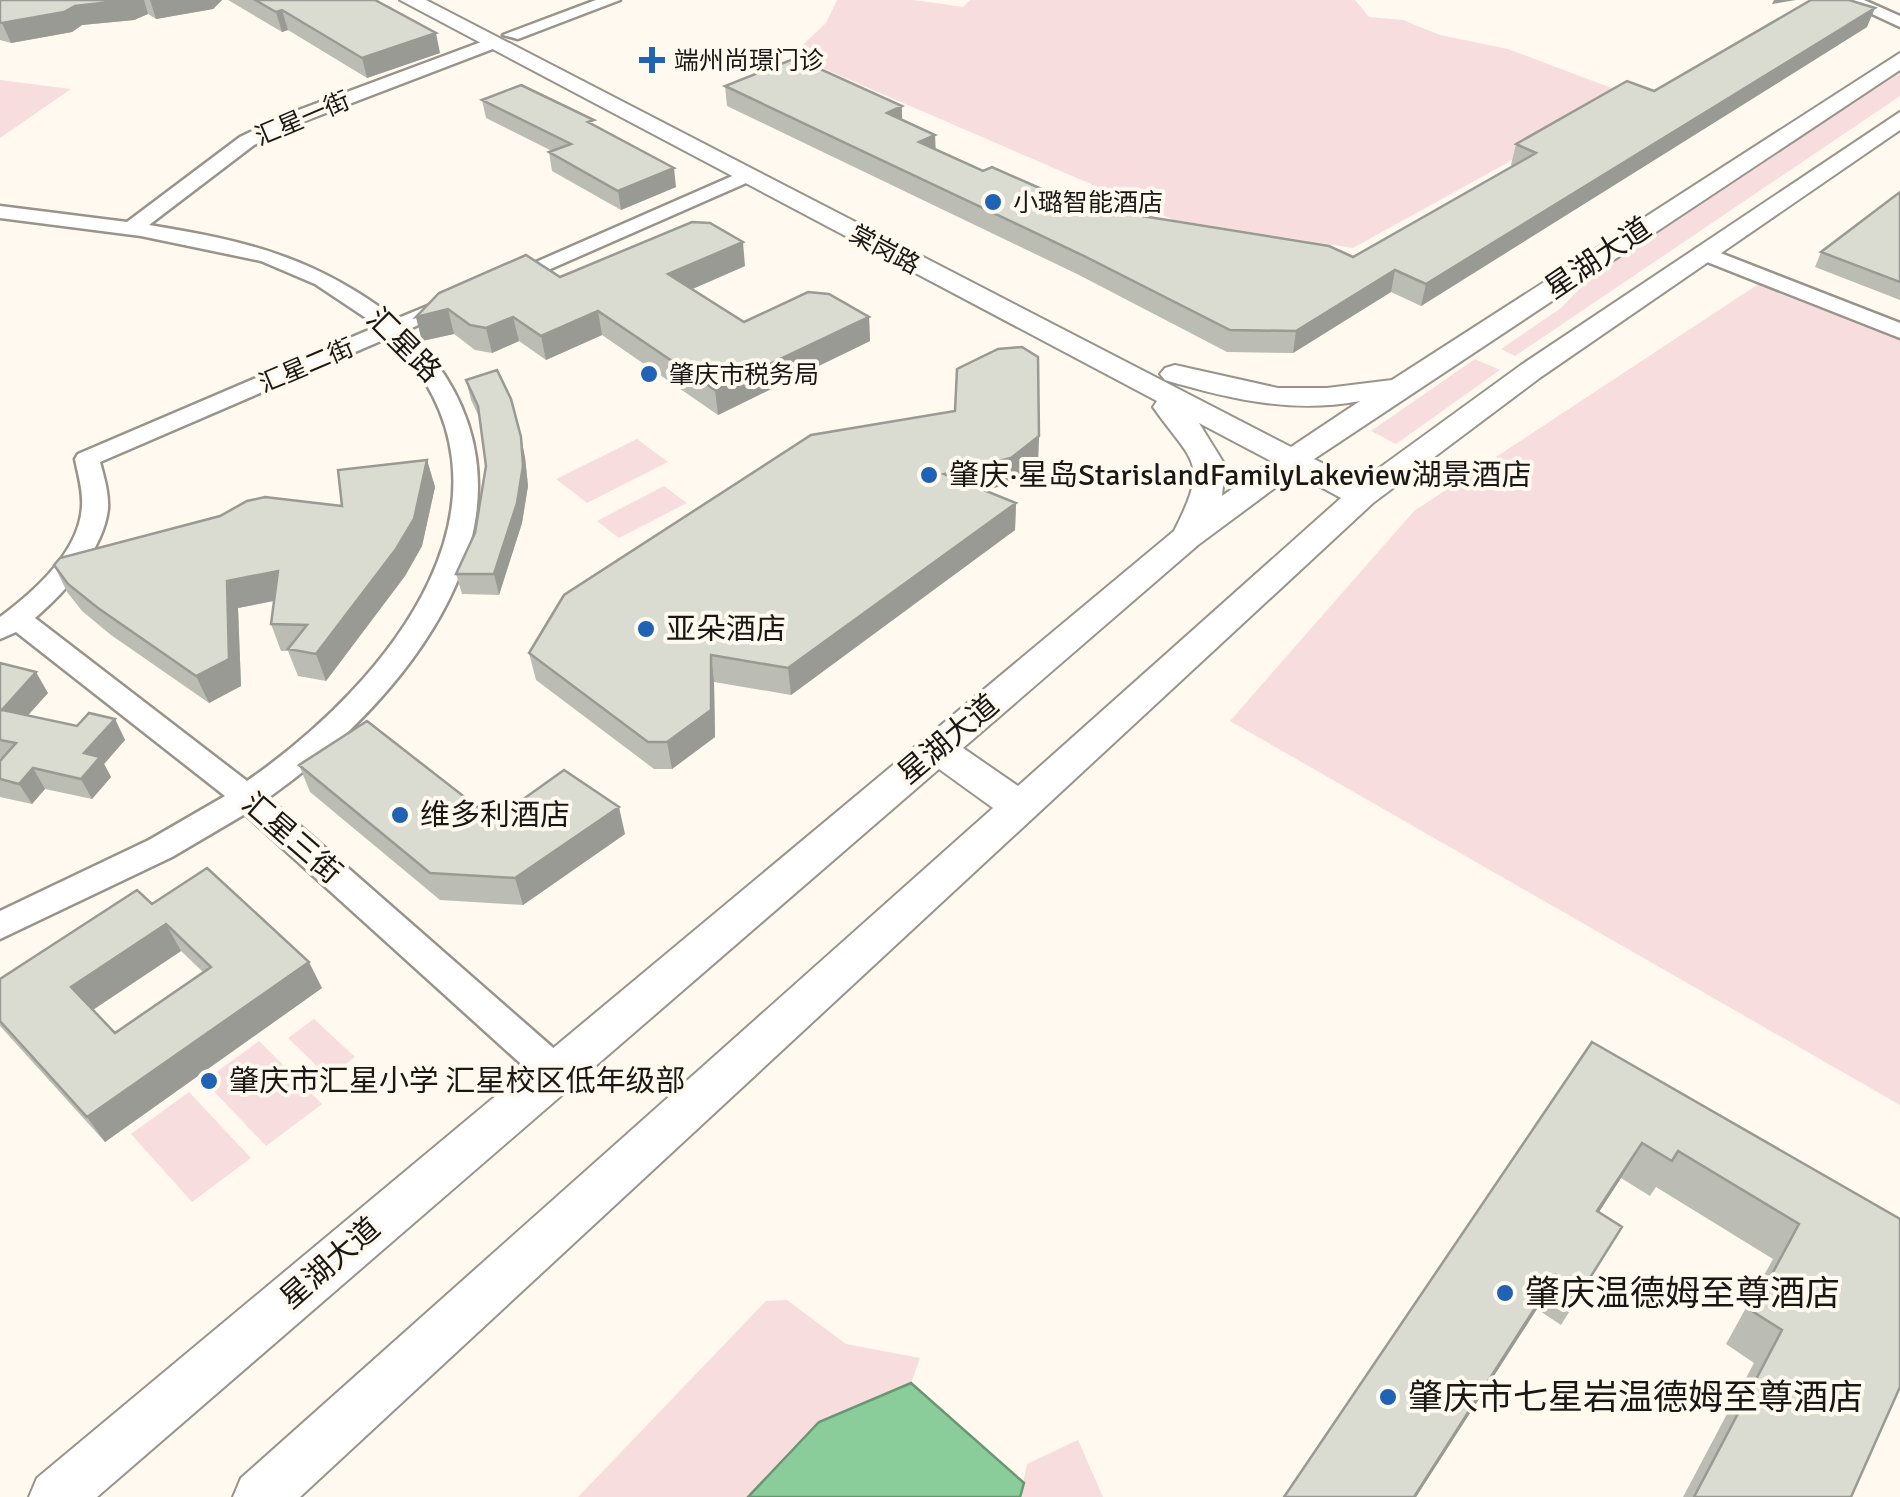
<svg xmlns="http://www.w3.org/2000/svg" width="1900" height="1497" font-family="Signika,'Noto Sans SC',sans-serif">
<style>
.green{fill:#f8dddf}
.water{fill:#8acd9a;stroke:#689772;stroke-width:2.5}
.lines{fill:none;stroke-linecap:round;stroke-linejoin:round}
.minor-casing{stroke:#99948b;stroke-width:5}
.major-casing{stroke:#99948b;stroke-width:4}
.minor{fill:#fff;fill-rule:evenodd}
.major{fill:#fff;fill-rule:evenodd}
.wall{fill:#bbbdb5;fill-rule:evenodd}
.shaded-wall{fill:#999a93}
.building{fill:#dadcd2;stroke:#999a93;stroke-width:2.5;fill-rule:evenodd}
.poi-dot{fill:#2063b4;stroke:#fff9f0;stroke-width:4}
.labels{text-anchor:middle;stroke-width:8;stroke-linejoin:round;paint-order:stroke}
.far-poi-label{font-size:25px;fill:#1a1815;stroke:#fff9f0;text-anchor:start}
.far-street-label{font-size:25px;fill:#1a1815;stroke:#fff9f0}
.street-label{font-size:30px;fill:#1a1815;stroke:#fff9f0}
.poi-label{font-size:30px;fill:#1a1815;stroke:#fff9f0;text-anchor:start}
.near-poi-label{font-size:35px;fill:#1a1815;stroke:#fff9f0;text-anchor:start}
</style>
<rect width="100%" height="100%" fill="#fff9f0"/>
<path class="green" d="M837 0H914L963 7 970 0H1355L1369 17 1403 20 1440 35 1508 49 1630 95 1353 248 1174 220 792 55 826 23Z
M1900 73V96L1515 356 1501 349 1561 308 1596 272Z
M0 80 71 89 0 138Z
M1760 283 1900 340V1105L1230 721 1414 511Z
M1475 359 1500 370 1396 444 1371 431Z
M637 439 668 462 587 503 556 479Z
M664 486 687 503 619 538 597 521Z
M314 1019 355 1057 328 1077 288 1038Z
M259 1041 322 1104 266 1146 204 1081Z
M189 1092 251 1158 192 1202 131 1134Z
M787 1300 846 1344 920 1358 911 1383 819 1422 748 1497H578L766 1301Z
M1078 1440 1103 1497H1020L1027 1464Z"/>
<path class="water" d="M911 1383 1024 1483 1020 1497H748L819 1422Z"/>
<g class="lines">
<defs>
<path id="minor" d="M596 0H620L518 39 503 35Z
M1842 0H1864L1900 16V27Z
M492 38 501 43 498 47 302 122 254 145 149 225C247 241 315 257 396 319L454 295 465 302 408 330C571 494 418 692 268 798L567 1060 572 1071 567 1082 554 1086 541 1082 245 814 172 857 0 939V911L149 840 225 796 16 632 0 639V617C34 592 80 551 82 506 83 490 78 474 75 459L78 454 378 326 315 284 261 261 141 236 0 218V206L127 222 240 137 288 114ZM390 337C543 495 389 683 247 781L35 618C65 592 103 551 108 509 109 493 104 477 100 462Z
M746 170 753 172V180L514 285H498L495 280Z
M1705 247 1900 323V338L1697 258 1694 253 1697 248Z"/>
<path id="major" d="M400 0H426L1291 447 1360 401C1292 414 1230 399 1165 380L1160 374 1165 368 1175 365 1278 388H1327L1392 380 1900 53V70L1314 459 1360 482 1521 365 1900 112V130L1541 377 1373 503 300 1497H233L241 1478 993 808 939 769 97 1497H29L37 1478 1174 531C1210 460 1193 464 1153 407L1157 401ZM1199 423 1271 461 1222 496 1225 465ZM1295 473 1341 498 1018 786 963 748 1198 545Z"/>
</defs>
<use href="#minor" class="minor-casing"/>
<use href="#major" class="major-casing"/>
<use href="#minor" class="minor"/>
<use href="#major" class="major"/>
</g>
<path class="wall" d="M0 0H222L213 9 156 19 148 14 134 20 82 25 72 32 11 43 0 40Z
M228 0H375L440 53 367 78 288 30 282 32Z
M1867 27 1421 306 1391 292 1293 353 1227 352 1079 275 727 106 725 86 902 120 935 135V150L983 171 1080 206 1353 257 1513 166 1511 165 1516 144 1654 91Z
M482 100 595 126 676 187 621 210 552 171 549 152 552 151 486 118Z
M1900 192V300L1815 267 1821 252Z
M745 266 692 289 744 322 869 317 870 341 718 415 602 335 546 360 519 341 492 353 475 350 454 334 422 341 416 317 560 277Z
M466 380 525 457 528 486 522 523 499 595 462 594 456 574 475 533 486 466 480 419 471 400Z
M955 411 1039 436 1038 462 1010 484 985 490 1016 503 1015 530 791 695 714 682 715 737 672 769H654L536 680 529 653Z
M427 460 435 487 422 546 405 576 326 681 298 676 288 651H281L271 624 274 601 238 608 241 686 209 703 111 635 82 611 67 592 54 565 342 506Z
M0 663 48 693 27 715 77 726 115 719 125 740 104 764 111 777 92 799 45 789 32 804 0 797V761L2 759 0 758Z
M299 765 494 820 625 834 523 905 440 900 310 792Z
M152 904 322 988 105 1142 0 1026V979ZM181 951 203 972 115 1033 93 1010Z
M1592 1042 1900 1219 1851 1497H1683L1754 1363 1726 1344 1773 1259 1656 1187 1650 1196 1621 1178 1599 1212 1622 1227 1561 1325 1537 1309 1416 1497H1284Z"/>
<path class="shaded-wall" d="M128 0H144L148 14 134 20 82 25 72 32 11 43 2 23 75 6Z
M150 0H222L213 9 156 19Z
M1774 0H1796L1772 4Z
M1875 8 1867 27 1421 306 1426 284Z
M282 10 288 30 282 32 276 12Z
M436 33 440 53 367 78 362 58Z
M902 106V127L887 113Z
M935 135 936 155 919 142Z
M674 168 676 187 621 210 618 191Z
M743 242 745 266 672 298 668 274Z
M1395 270 1391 292 1293 353 1296 331Z
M448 309 454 334 422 341 416 317Z
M598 311 602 335 546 360 541 336Z
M513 317 519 341 492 353 486 328Z
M869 317 870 341 718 415 715 390Z
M1039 436 1038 462 1010 484 944 500V474Z
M521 437 525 457 528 486 522 523 499 595 494 574Z
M427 460 435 487 422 546 405 576 326 681 316 654Z
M1016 503 1015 530 791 695 788 668Z
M278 571 288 598 238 608 241 686 209 703 196 676 227 581Z
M711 655 714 682 715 737 672 769 667 742Z
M36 672 48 693 14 731 2 710Z
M115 719 125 740 104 764 111 777 92 799 81 779 84 753Z
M33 768 45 789 32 804 19 784Z
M619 807 625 834 523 905 515 878Z
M166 924 181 951 88 1013 71 987Z
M309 962 322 988 105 1142 87 1117Z
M1642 1143 1621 1178 1577 1246 1597 1211Z
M1556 1275 1537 1309 1416 1497H1414Z"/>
<path class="building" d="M0 0H128L75 6 64 12 2 23 0 22Z
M255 0H375L436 33 362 58 282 10 276 12Z
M1811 0H1849L1875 8 1426 284 1395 270 1296 331 1230 330 1080 254 725 86 796 58 902 106 887 113 935 135 919 142 983 171 992 167 1080 206 1329 246 1353 257 1536 153 1516 144 1627 81 1654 91Z
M521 85 594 120 588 122 674 168 618 191 549 152 571 144 482 100Z
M1900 192V282L1821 252Z
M692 222 710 223 743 242 668 274 744 322 808 292 829 294 869 317 715 390 598 311 541 336 513 317 486 328 470 325 448 309 416 317 439 293 526 255 560 277Z
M1022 347 1038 357 1039 436 1011 458 944 474 1016 503 788 668 711 655V710L667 742H648L529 653 564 595 811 435 955 411 957 369 998 349Z
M497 370 511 399 521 437 523 466 517 503 494 574H456L475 533 486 466 478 406 466 380Z
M427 460 414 519 396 549 316 654 288 649 307 625 271 624 278 571 227 581 229 659 196 676 98 608 68 584 54 565 60 558 220 516 247 501 265 497 342 506 338 470Z
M0 663 36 672 2 710 77 726 89 713 115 719 84 753 100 757 81 779 33 768 19 784 0 779V761L16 743 0 740Z
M367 721 494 820 564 770 619 807 515 878 430 873 299 765Z
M207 868 309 962 87 1117 0 1021V979L137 890 152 904ZM166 924 211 967 115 1033 71 987Z
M1592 1042 1900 1219V1387L1851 1497H1694L1782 1330 1752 1311 1799 1224 1678 1151 1672 1161 1642 1143 1597 1211 1622 1227 1581 1292 1556 1275 1414 1497H1284Z"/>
<g class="poi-dot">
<path d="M647 45h10v10h10v10h-10v10h-10v-10h-10v-10h10z"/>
<circle cx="993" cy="202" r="10"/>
<circle cx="649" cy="374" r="10"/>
<circle cx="929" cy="475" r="10"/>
<circle cx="646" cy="629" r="10"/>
<circle cx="400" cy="815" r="10"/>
<circle cx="209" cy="1081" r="10"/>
<circle cx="1505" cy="1293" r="10"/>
<circle cx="1388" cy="1397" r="10"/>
</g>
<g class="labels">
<g class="far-poi-label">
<text x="674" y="69">端州尚璟门诊</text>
<text x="1013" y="211">小璐智能酒店</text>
<text x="669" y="383">肇庆市税务局</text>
</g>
<g class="far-street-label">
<text transform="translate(302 118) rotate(-23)" y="9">汇星一街</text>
<text transform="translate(885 249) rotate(28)" y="9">棠岗路</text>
<text transform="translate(306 365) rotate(-23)" y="9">汇星二街</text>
</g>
<g class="street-label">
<text transform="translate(1598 258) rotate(-34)" y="10">星湖大道</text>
<text transform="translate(404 345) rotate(45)" y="10">汇星路</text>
<text transform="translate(948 739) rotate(-40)" y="10">星湖大道</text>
<text transform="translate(292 838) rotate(41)" y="10">汇星三街</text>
<text transform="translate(330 1263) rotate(-41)" y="10">星湖大道</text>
</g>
<g class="poi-label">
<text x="949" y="485">肇庆·星岛StarislandFamilyLakeview湖景酒店</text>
<text x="666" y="639">亚朵酒店</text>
<text x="420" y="825">维多利酒店</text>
<text x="229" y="1091">肇庆市汇星小学 汇星校区低年级部</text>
</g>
<g class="near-poi-label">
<text x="1525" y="1305">肇庆温德姆至尊酒店</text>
<text x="1408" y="1409">肇庆市七星岩温德姆至尊酒店</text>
</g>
</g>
</svg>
